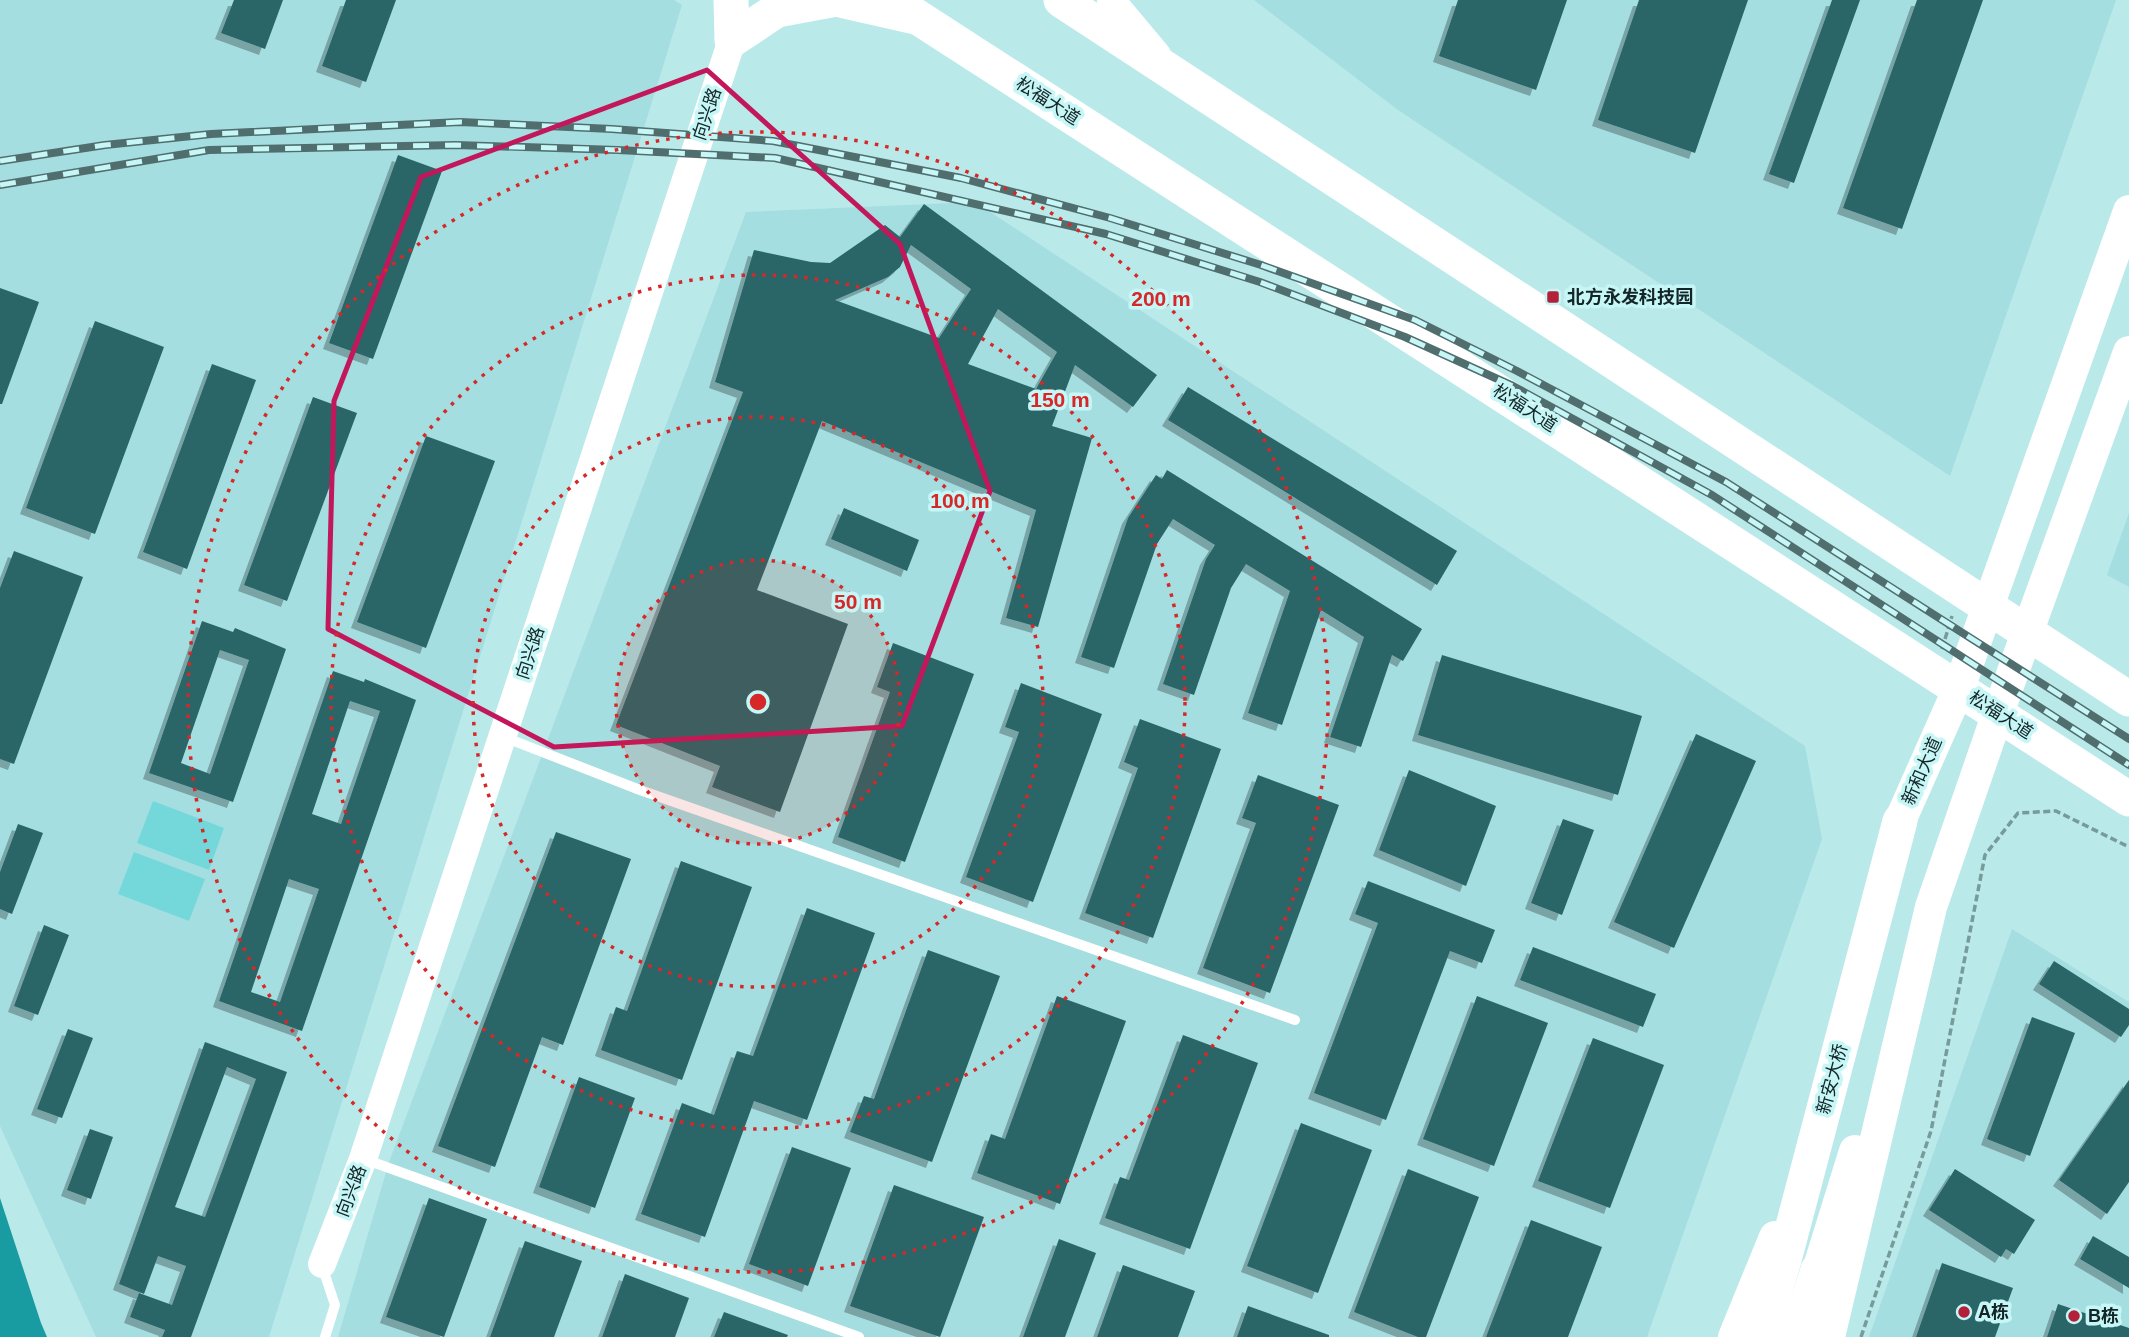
<svg xmlns="http://www.w3.org/2000/svg" width="2129" height="1337" font-family="Arial,'Noto Sans SC',sans-serif">
<style>
.built{fill:#a5dee0}
.green{fill:#74d8db}
.water{fill:#199ca1}
.building{fill:#2a6668;fill-rule:evenodd;filter:url(#shadow)}
.lines{fill:none;stroke-linecap:round;stroke-linejoin:round}
.path{stroke:#779a9b;stroke-width:3.5;stroke-dasharray:7 3.5;stroke-linecap:butt}
.service{stroke:#fff;stroke-width:10}
.tertiary{stroke:#fff;stroke-width:28}
.secondary{stroke:#fff;stroke-width:32}
.primary{stroke:#fff;stroke-width:35}
.rail-casing{stroke:#516e6f;stroke-width:8}
.rail{stroke:#c7f6f7;stroke-width:5;stroke-dasharray:16;stroke-linecap:butt}
.marked{fill:none;stroke:#c2185b;stroke-width:5;stroke-linejoin:round}
.ring{fill:none;stroke:#d62828;stroke-width:3.5;stroke-dasharray:3.5 7}
.poi-dot{fill:#b32039;stroke:#c7f6f7;stroke-width:2.5}
.labels{text-anchor:middle;stroke-width:7;stroke-linejoin:round;paint-order:stroke}
.street-label{font-size:18px;fill:#132526;stroke:#c7f6f7}
.poi-label{font-size:18px;font-weight:bold;fill:#132526;stroke:#c7f6f7;text-anchor:start}
.centre{fill:#d62828;stroke:#c7f6f7;stroke-width:3.5}
.ring-label{font-size:21px;text-anchor:middle;font-weight:bold;fill:#d62828;stroke:#c7f6f7;stroke-width:7;stroke-linejoin:round;paint-order:stroke}
</style>
<defs>
<filter id="shadow"><feDropShadow dx="-6" dy="6" stdDeviation="0" flood-color="#0004"/></filter>
</defs>
<rect width="100%" height="100%" fill="#bae9ea"/>
<path class="built" d="M0 0H674L682 5 269 1337H96L0 1126Z
M1254 0H2116L1950 476 1398 110Z
M975 202 1805 746 1822 839 1647 1337H338L389 1162 746 212Z
M2129 513V587L2107 575Z
M2012 929 2129 1002V1337H1869Z"/>
<path class="green" d="M153 801 224 828 209 870 137 843Z
M134 852 205 879 189 921 118 894Z"/>
<path class="water" d="M0 1198 41 1323 47 1337H0Z"/>
<path class="building" d="M234 0H283L265 49 221 33Z
M346 0H396L366 82 322 66Z
M1458 0H1567L1536 90 1439 56Z
M1639 0H1748L1695 153 1598 120Z
M1832 0H1860L1794 183 1769 174Z
M1917 0H1983L1902 229 1843 208Z
M398 155 442 171 373 359 329 343Z
M924 204 1157 375 1133 407 1075 365 1052 426 1092 438 1038 627 1006 618 1036 510 822 421 757 590 848 624 780 812 712 787 720 766 616 725 743 392 715 382 754 250 811 262 830 263 885 225 900 237ZM911 245 971 289 939 338 835 300 888 277 900 267ZM998 309 1057 352 1036 389 968 364Z
M0 288 39 302 2 404H0Z
M95 321 164 347 95 534 26 508Z
M212 364 256 380 187 569 143 552Z
M1188 387 1457 551 1437 585 1168 420Z
M313 397 357 413 287 601 244 585Z
M426 436 495 461 426 648 357 622Z
M1167 470 1422 629 1403 661 1392 655 1361 747 1330 737 1364 637 1321 610 1282 725 1248 713 1290 591 1246 564 1231 588 1194 695 1163 684 1206 559 1215 545 1173 519 1157 544 1114 668 1081 657 1128 518 1156 475 1162 479Z
M844 508 919 540 907 571 831 539Z
M14 551 83 577 14 764 0 759V588Z
M202 621 233 632 235 628 286 649 233 802 149 773ZM220 650 249 660 210 774 181 763Z
M893 643 974 674 905 862 838 837 890 692 877 687Z
M1442 655 1642 716 1618 795 1418 735Z
M333 671 364 682 365 679 416 700 302 1031 219 1001ZM350 701 380 711 341 824 312 814ZM289 879 319 889 280 1002 251 992Z
M1021 683 1102 714 1033 902 966 877 1019 732 1005 727Z
M1140 719 1221 749 1153 938 1085 913 1138 768 1124 762Z
M1696 734 1756 761 1674 948 1614 922Z
M1409 770 1496 806 1466 886 1379 850Z
M1258 775 1339 805 1270 993 1203 968 1256 823 1242 818Z
M1563 819 1594 830 1562 915 1531 903Z
M18 824 43 833 12 914 0 909V872Z
M556 832 631 859 563 1045 542 1037 495 1167 438 1146Z
M681 861 752 887 682 1080 601 1050 616 1007 627 1011Z
M1368 881 1495 930 1482 963 1450 951 1386 1120 1314 1093 1378 923 1355 914Z
M807 908 875 933 807 1120 754 1101 705 1237 641 1214 682 1103 714 1115 737 1051 753 1056Z
M44 925 69 935 38 1015 14 1006Z
M1533 947 1656 994 1643 1027 1520 980Z
M928 950 1000 976 932 1162 850 1132 864 1096 874 1099Z
M2054 961 2129 1009V1025L2121 1037 2039 984Z
M1057 996 1126 1021 1060 1204 977 1173 991 1134 1005 1139Z
M1477 996 1548 1023 1494 1166 1423 1139Z
M2032 1017 2075 1033 2030 1156 1987 1139Z
M68 1029 93 1038 62 1118 37 1109Z
M1183 1035 1258 1063 1190 1249 1105 1218 1120 1177 1129 1180Z
M1593 1038 1664 1065 1610 1208 1538 1181Z
M205 1042 287 1072 191 1337H162L165 1330 130 1317 139 1293 172 1305 186 1266 158 1256 144 1294 119 1284ZM227 1067 256 1079 205 1217 175 1207Z
M579 1077 635 1098 595 1208 539 1187Z
M2129 1080V1182L2107 1214 2059 1180Z
M1301 1123 1372 1150 1318 1293 1247 1266Z
M90 1129 113 1137 91 1199 67 1190Z
M792 1147 851 1168 808 1286 749 1264Z
M1408 1169 1479 1197 1426 1337H1418L1354 1312Z
M1955 1169 2035 1220 2014 1254 2006 1249 2001 1257 1929 1210Z
M894 1185 984 1217 940 1337 850 1306Z
M429 1198 487 1219 444 1337 386 1317Z
M1531 1220 1602 1247 1568 1337H1486Z
M2093 1236 2129 1257V1288L2080 1259Z
M1059 1239 1096 1253 1065 1337H1023Z
M525 1241 582 1261 554 1337H490Z
M1942 1263 2013 1288 1995 1337H1916Z
M1123 1265 1195 1291 1178 1337H1097Z
M625 1274 689 1298 675 1337H602Z
M2058 1304 2129 1328V1337H2047Z
M1248 1306 1329 1335V1337H1237Z
M724 1312 788 1335 787 1337H714Z"/>
<g class="lines">
<path class="path" d="M1942 649 1952 616
M1861 1337 1931 1131 1985 855 2018 813 2056 811 2129 847"/>
<path class="service" d="M504 737 640 790 1295 1020
M364 1159 859 1337
M322 1266 335 1305 325 1337"/>
<path class="tertiary" d="M1111 0 1157 55
M322 1264 363 1159 732 40"/>
<path class="secondary" d="M1893 846 1900 821 1959 688 2129 211
M1818 1270 1855 1151
M1734 1337 1775 1237
M1829 1337 1931 907 1998 713 2129 352"/>
<path class="primary" d="M731 0 732 40
M840 0 915 17
M891 0 2129 799
M1061 0 2129 699
M732 40 777 10 831 0
M1761 1337 1784 1260 1900 821
M1797 1337 1818 1270"/>
<defs>
<path id="rail" d="M0 161 105 145 211 134 460 122 612 129 773 141 961 178 1110 218 1261 265 1415 320 1517 371 1726 482 2129 739
M0 185 209 150 456 145 618 150 775 158 1106 234 1260 282 1405 337 1513 386 1712 495 2129 765"/>
</defs>
<use href="#rail" class="rail-casing"/>
<use href="#rail" class="rail"/>
</g>
<path class="marked" d="M707 70 900 244 990 491 902 726 554 747 328 629 334 401 421 177Z"/>
<circle cx="758" cy="702" r="142" fill="#d62828" fill-opacity=".12"/>
<g class="ring">
<circle cx="758" cy="702" r="142"/>
<circle cx="758" cy="702" r="285"/>
<circle cx="758" cy="702" r="427"/>
<circle cx="758" cy="702" r="570"/>
</g>
<g class="poi-dot">
<rect x="1546" y="290" width="14" height="14" rx="3.5"/>
<circle cx="1964" cy="1312" r="7"/>
<circle cx="2074" cy="1316" r="7"/>
</g>
<g class="labels">
<g class="street-label">
<text transform="translate(1048 101) rotate(33)" y="6">松福大道</text>
<text transform="translate(707 114) rotate(-72)" y="6">向兴路</text>
<text transform="translate(1525 408) rotate(33)" y="6">松福大道</text>
<text transform="translate(530 653) rotate(-72)" y="6">向兴路</text>
<text transform="translate(2001 715) rotate(33)" y="6">松福大道</text>
<text transform="translate(1922 771) rotate(-66)" y="6">新和大道</text>
<text transform="translate(1832 1079) rotate(-75)" y="6">新安大桥</text>
<text transform="translate(351 1191) rotate(-69)" y="6">向兴路</text>
</g>
<g class="poi-label">
<text x="1567" y="303">北方永发科技园</text>
<text x="1978" y="1318">A栋</text>
<text x="2088" y="1322">B栋</text>
</g>
</g>
<circle cx="758" cy="702" r="10" class="centre"/>
<g class="ring-label">
<text x="1161" y="306">200 m</text>
<text x="1060" y="407">150 m</text>
<text x="960" y="508">100 m</text>
<text x="858" y="609">50 m</text>
</g>
</svg>
